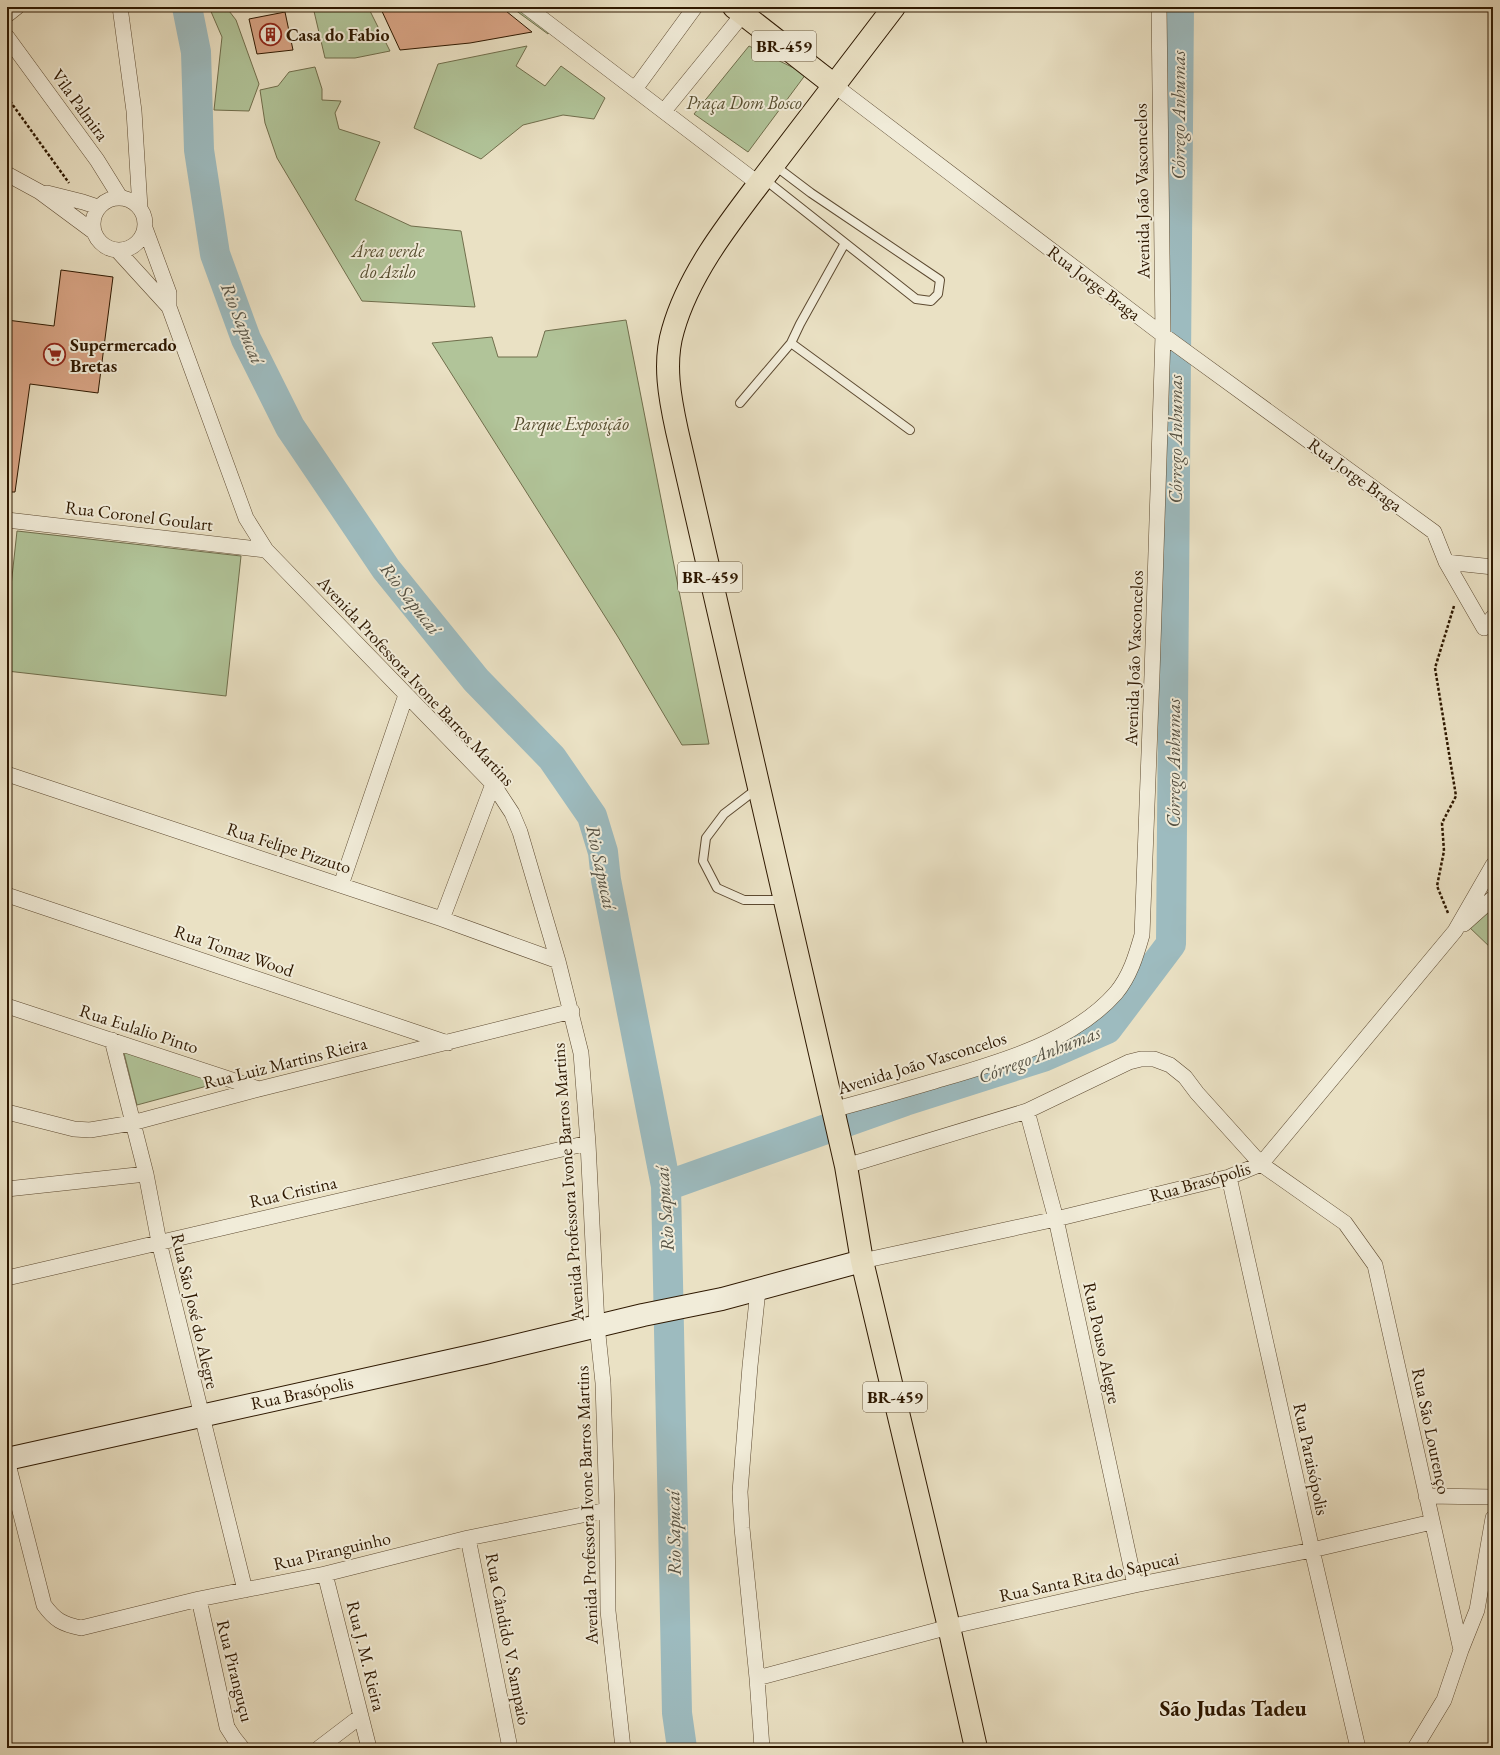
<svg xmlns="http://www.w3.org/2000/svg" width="1500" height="1755" font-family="'EB Garamond',serif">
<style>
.green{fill:#b1c499;stroke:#706e4c}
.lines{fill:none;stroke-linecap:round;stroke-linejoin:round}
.river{stroke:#9dbbbf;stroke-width:30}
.building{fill:#d9a586;stroke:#2e1800}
.lane-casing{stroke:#5d4a31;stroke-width:10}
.street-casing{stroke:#5d4a31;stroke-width:16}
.secondary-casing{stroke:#2e1800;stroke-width:24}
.highway-casing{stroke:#2e1800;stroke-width:24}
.path{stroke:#2e1800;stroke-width:2.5;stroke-dasharray:3 2;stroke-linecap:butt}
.lane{stroke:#f1ecd9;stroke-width:8}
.street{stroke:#f1ecd9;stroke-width:15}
.secondary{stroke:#f1ecd9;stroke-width:22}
.highway{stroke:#eae1c4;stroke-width:22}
.labels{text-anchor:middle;stroke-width:4;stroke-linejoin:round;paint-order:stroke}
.shield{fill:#f1ecd9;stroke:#685841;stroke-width:1}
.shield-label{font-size:17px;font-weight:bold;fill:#2e1800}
.poi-label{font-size:18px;font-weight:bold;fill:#2e1800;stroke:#f1ecd9;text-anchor:start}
.park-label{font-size:18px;font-style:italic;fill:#554c2e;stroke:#f1ecd9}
.street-label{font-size:18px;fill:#2e1800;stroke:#f1ecd9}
.water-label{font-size:19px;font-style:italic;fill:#555143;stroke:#f1ecd9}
.district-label{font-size:22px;font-weight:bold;fill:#2e1800;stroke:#f1ecd9}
</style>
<rect width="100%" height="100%" fill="#eae1c4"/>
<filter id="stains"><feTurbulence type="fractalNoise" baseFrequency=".005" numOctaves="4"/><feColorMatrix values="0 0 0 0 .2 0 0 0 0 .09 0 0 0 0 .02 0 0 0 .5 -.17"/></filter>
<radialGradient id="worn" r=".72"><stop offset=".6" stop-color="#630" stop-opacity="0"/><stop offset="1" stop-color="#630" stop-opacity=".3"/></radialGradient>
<path class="green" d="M209 7H226L236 20 259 84 249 111 214 110 222 37Z
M313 7H368L390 51 355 58H325Z
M511 7H521L550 29 548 34Z
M527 46 516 66 545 86 561 66 605 98 594 119 563 115 523 125 481 159 414 128 438 64Z
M749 46 806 74 748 152 694 114Z
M315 67 322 89V100L341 101 335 113 339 129 380 142 355 200 411 226 461 231 475 307 362 301 277 158 265 123 260 90 278 86 289 72Z
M626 320 709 744 682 745 618 637 432 343 492 337 498 357H537L545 331Z
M17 531 241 556 226 696 7 671V623Z
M1493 891V950L1467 925Z
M123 1049 222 1082 137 1105Z"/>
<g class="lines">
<path class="river" d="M187 7 196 52 199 150 215 254 246 339 290 427 386 569 476 680 552 758 592 816 603 852 606 880 666 1186 677 1713 682 1748
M666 1186 905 1101 1043 1057 1107 1029 1171 944 1179 7"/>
</g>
<path class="building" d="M380 7H501L532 32 470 43 400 50Z
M285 12 293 50 257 54 249 19Z
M61 270 113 277 98 393 30 384 15 492H7V320L54 326Z"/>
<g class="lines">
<defs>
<path id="lane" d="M764 179 916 299 931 301 938 294 940 280 811 193 774 165
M845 243 800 324 791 343 910 430
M740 403 791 343
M758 788 724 814 706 838 703 861 717 888 744 900H783"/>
<path id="street" d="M120 7 134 111 140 208
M527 7 759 184
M7 15 17 7
M7 37 97 160 120 197
M834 85 1163 335 1434 532 1446 562 1484 628 1493 617
M635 89 695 7
M664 111 743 14
M7 174 40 192 94 232
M47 193 83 202 98 207
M93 224a26 26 0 1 1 52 0a26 26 0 1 1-52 0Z
M145 228 169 293V307
M117 250 169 307 246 518 266 550 493 784 512 813 520 832 558 961 581 1053 588 1143 597 1325 603 1383 607 1510 608 1611 623 1748
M7 520 266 550
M1446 562 1493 567
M7 774 442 919 558 961
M341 885 406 695
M7 895 448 1043
M442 919 493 784
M1464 924 1493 898
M7 1006 259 1089
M112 1040 146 1174 159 1242 245 1590
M832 1110C866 1101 901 1091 935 1081 996 1063 1072 1043 1116 993 1130 976 1136 956 1142 935L1152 675 1163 335 1159 7
M1027 1111 1056 1219 1135 1585
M7 1112 74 1129 90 1130 132 1123 259 1089 572 1011
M846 1166 1027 1111 1129 1062 1141 1059H1154L1170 1065 1185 1077 1197 1093 1261 1164 1345 1223 1375 1265 1461 1650
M1229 1177 1312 1550 1358 1748
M7 1189 146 1174
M862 1261 1056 1219 1229 1177 1261 1164 1455 931 1493 865
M7 1278 588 1143
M758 1290 750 1366 740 1492 742 1528 757 1678 762 1748
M7 1460 44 1605C55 1620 62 1624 81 1628L199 1599 325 1574 468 1538 607 1510
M1426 1496 1493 1497
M468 1538 510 1748
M325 1574 369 1748
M199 1599 227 1727 234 1738 242 1748
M757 1678 949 1627 1135 1585 1312 1550 1432 1522
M319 1748 361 1716
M1415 1748 1444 1700 1461 1650 1477 1610 1493 1518"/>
<path id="secondary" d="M7 1459 485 1353 643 1315 722 1299 862 1261"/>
<path id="highway" d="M734 7 834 85
M894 7C853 61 812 114 771 168 734 217 690 270 673 330 663 363 670 399 677 431L846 1166 862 1261 949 1627 976 1748"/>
</defs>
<use href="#lane" class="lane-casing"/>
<use href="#street" class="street-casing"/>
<use href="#secondary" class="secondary-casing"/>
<use href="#highway" class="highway-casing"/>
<path class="path" d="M7 97 69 183
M1448 913 1437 886 1444 851 1442 823 1456 796 1435 668 1454 606"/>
<use href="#lane" class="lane"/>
<use href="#street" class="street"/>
<use href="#secondary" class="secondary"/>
<use href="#highway" class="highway"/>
</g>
<defs>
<symbol id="building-ring" viewBox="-11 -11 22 22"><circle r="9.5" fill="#f1ecd9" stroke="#8f2418" stroke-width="1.5"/><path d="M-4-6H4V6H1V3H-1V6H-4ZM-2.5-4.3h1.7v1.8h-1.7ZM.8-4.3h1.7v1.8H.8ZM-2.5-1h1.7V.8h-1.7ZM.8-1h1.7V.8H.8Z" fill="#8f2418"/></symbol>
<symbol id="supermarket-ring" viewBox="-11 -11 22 22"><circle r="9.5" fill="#f1ecd9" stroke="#8f2418" stroke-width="1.5"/><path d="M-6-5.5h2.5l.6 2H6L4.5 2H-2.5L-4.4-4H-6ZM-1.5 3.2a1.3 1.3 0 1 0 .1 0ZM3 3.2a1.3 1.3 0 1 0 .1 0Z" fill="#8f2418"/></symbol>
</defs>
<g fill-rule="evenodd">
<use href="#building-ring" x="258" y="22" width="25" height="25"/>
<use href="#supermarket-ring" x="42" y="342" width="25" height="25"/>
</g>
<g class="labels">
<g class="shield">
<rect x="752" y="31" width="64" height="30" rx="3"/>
<rect x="678" y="562" width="64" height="30" rx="3"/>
<rect x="863" y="1382" width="64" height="30" rx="3"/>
</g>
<g class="shield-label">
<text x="784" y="52">BR-459</text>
<text x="710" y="583">BR-459</text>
<text x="895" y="1403">BR-459</text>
</g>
<g class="poi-label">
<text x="286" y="41">Casa do Fabio</text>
<text x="70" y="351">Supermercado<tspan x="70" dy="21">Bretas</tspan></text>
</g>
<g class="park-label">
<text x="744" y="109">Praça Dom Bosco</text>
<text x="388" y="257">Área verde<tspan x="388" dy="21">do Azilo</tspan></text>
<text x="571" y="430">Parque Exposição</text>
</g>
<g class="street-label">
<text transform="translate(80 105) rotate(54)" y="6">Vila Palmira</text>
<text transform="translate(1142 191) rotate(-91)" y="6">Avenida João Vasconcelos</text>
<text transform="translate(1094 283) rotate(37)" y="6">Rua Jorge Braga</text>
<text transform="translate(1355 475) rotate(36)" y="6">Rua Jorge Braga</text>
<text transform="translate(139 516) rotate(7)" y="6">Rua Coronel Goulart</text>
<text transform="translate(1134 658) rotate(-88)" y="6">Avenida João Vasconcelos</text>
<text transform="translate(416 681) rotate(47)" y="6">Avenida Professora Ivone Barros Martins</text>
<text transform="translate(289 848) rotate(18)" y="6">Rua Felipe Pizzuto</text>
<text transform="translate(234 951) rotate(19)" y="6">Rua Tomaz Wood</text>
<text transform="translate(139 1029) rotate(18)" y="6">Rua Eulalio Pinto</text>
<text transform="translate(285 1063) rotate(-14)" y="6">Rua Luiz Martins Rieira</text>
<text transform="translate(922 1063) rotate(-17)" y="6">Avenida João Vasconcelos</text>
<text transform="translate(568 1182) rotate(-94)" y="6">Avenida Professora Ivone Barros Martins</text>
<text transform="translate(1200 1182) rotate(-16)" y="6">Rua Brasópolis</text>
<text transform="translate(293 1192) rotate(-13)" y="6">Rua Cristina</text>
<text transform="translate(195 1311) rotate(77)" y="6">Rua São José do Alegre</text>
<text transform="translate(1102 1343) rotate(78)" y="6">Rua Pouso Alegre</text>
<text transform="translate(302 1393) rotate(-12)" y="6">Rua Brasópolis</text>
<text transform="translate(1431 1431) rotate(78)" y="6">Rua São Lourenço</text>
<text transform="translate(1311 1459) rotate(78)" y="6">Rua Paraisópolis</text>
<text transform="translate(587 1505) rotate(-92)" y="6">Avenida Professora Ivone Barros Martins</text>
<text transform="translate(332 1551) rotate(-13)" y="6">Rua Piranguinho</text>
<text transform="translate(1089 1577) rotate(-12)" y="6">Rua Santa Rita do Sapucai</text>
<text transform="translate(508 1639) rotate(79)" y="6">Rua Cândido V. Sampaio</text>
<text transform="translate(366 1656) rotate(76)" y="6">Rua J. M. Rieira</text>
<text transform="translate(235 1671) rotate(76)" y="6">Rua Piranguçu</text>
</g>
<g class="water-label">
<text transform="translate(1178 115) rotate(-90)" y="7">Córrego Anhumas</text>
<text transform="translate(243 323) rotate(68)" y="7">Rio Sapucaí</text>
<text transform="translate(1175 439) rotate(-90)" y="7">Córrego Anhumas</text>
<text transform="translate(411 598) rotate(52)" y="7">Rio Sapucaí</text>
<text transform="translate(1173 763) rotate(-90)" y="7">Córrego Anhumas</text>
<text transform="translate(602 867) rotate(78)" y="7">Rio Sapucaí</text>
<text transform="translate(1039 1054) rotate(-21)" y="7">Córrego Anhumas</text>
<text transform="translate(664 1209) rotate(-94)" y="7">Rio Sapucaí</text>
<text transform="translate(673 1533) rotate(-91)" y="7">Rio Sapucaí</text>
</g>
<g class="district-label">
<text x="1233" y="1716">São Judas Tadeu</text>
</g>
</g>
<rect width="1500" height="1755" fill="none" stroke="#eae1c4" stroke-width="24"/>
<rect x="8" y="8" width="1484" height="1739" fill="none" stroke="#2e1800" stroke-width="2"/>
<rect x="12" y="12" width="1476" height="1731" fill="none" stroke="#2e1800"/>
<rect width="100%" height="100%" filter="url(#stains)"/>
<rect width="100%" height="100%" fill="url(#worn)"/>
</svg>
